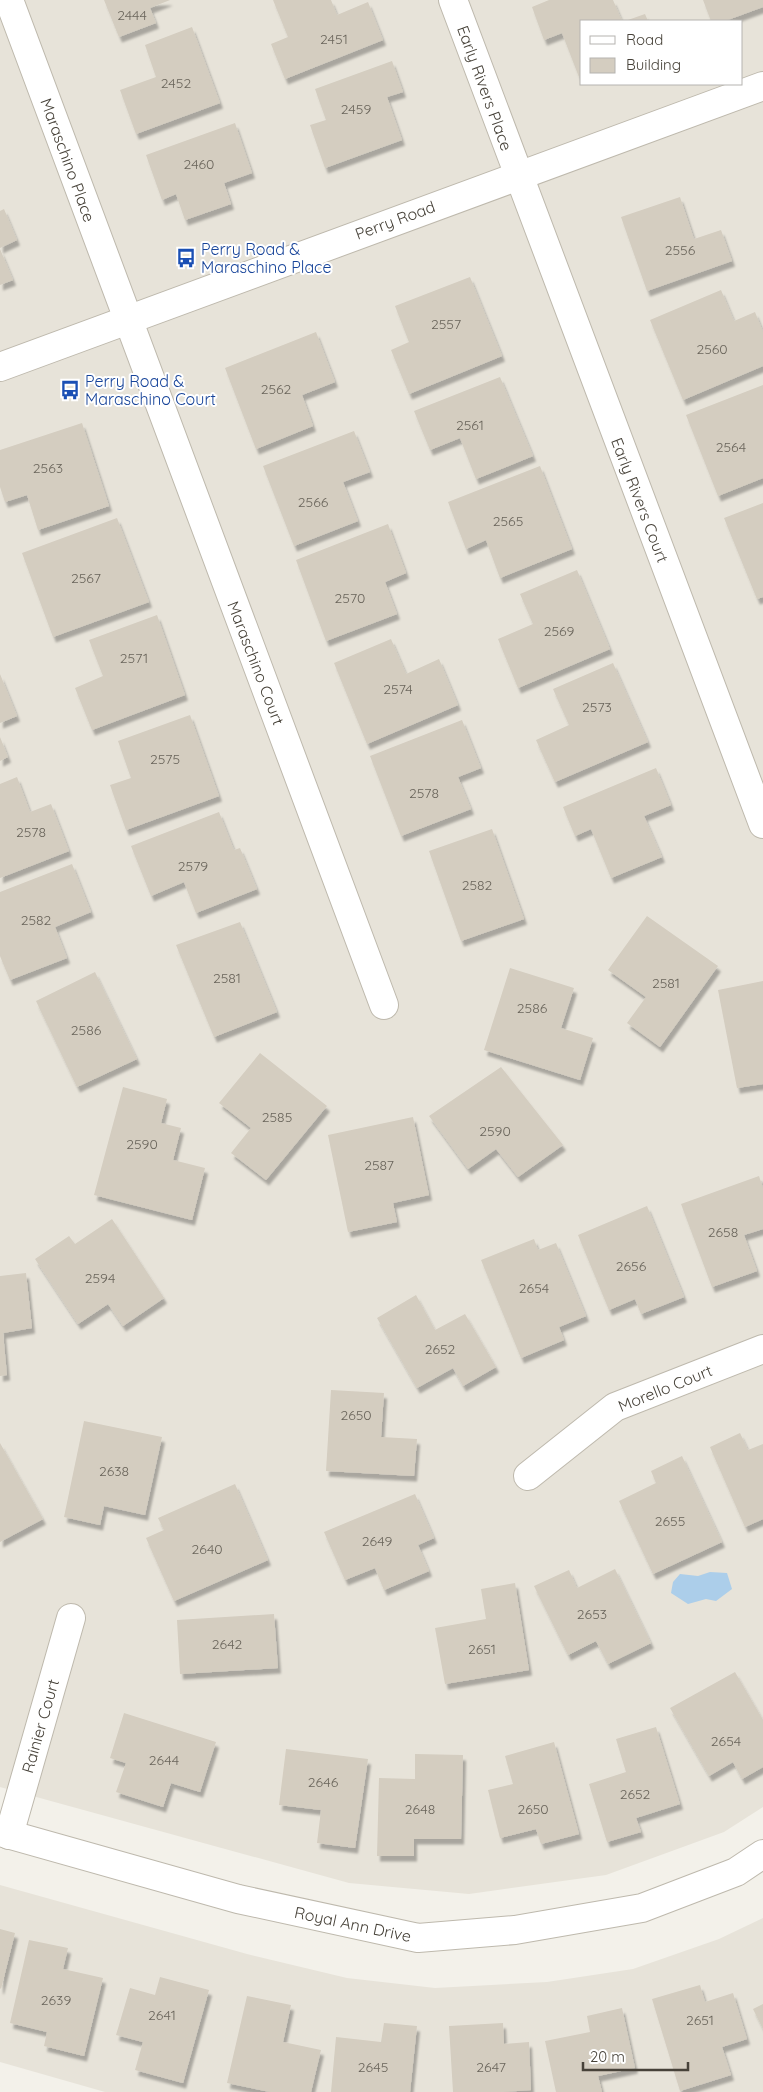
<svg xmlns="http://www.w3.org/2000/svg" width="763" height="2092" font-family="Quicksand,sans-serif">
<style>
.residential{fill:#e7e3d9;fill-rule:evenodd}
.water{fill:#acceea}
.building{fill:#d4cdc0;filter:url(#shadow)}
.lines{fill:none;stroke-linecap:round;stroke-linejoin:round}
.minor-casing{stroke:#beb9ad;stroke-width:30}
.tertiary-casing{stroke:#beb9ad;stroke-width:30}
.minor{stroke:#fff;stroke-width:28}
.tertiary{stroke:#fff;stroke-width:28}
.labels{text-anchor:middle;stroke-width:4;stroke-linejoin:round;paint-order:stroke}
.number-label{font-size:14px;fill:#6a655b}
.street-label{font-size:16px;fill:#474239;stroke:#fff}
.transit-label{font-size:16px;fill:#164399;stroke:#fff;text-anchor:start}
</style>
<defs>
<filter id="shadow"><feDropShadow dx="3" dy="5.5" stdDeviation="1" flood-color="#0004"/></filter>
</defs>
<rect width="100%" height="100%" fill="#f3f1ea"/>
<path class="residential" d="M0 0H763V1807L724 1832 606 1875 469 1894 349 1883 0 1787ZM582 21H742V84H582Z
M0 1885 247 1954 347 1978 435 1988 547 1982 633 1969 719 1939 763 1918V2092H105L0 2062Z"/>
<path class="water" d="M710 1572 727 1573 732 1589 716 1601 706 1599 688 1604 671 1593 673 1582 680 1574 698 1576Z"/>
<path class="building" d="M104 0H170L150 8 156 23 119 37Z
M273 0H331L337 15 368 2 383 40 285 79 271 44 288 37Z
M549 0H613L622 21H582V76L579 77 562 33 544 40 532 7Z
M703 0H763V7L725 21H711Z
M645 14 648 21H625Z
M192 27 220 103 136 134 120 90 156 77 145 45Z
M392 61 403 92 387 97 402 140 325 168 310 125 326 120 315 89Z
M235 123 252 173 224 183 231 204 185 220 176 194 162 200 146 155Z
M680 197 694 239 721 230 732 261 647 291 621 217Z
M4 209 17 240 0 248V211Z
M0 249 13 280 0 285Z
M470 277 502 356 409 394 391 350 409 342 395 306Z
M721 290 734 321 755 312 763 332V366L683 400 650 320Z
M316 332 335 382 302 395 313 426 256 449 225 368Z
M500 377 533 456 476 479 460 438 430 450 414 411Z
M763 385V478L718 496 686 415Z
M82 423 109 506 38 530 27 495 5 502 0 487V450Z
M354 431 370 472 343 482 358 521 294 546 263 466Z
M540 466 572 549 500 578 486 540 466 549 448 502Z
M763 503V597L757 599 724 518Z
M117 518 149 602 53 637 22 553Z
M388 524 406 573 385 582 397 614 326 641 296 560Z
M577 570 610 649 518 688 498 639 533 624 520 594Z
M157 615 185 695 92 730 75 688 103 676 89 640Z
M391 639 406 674 439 659 458 705 367 744 334 663Z
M613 663 648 742 555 782 536 740 569 725 553 689Z
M0 674 17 716 0 723Z
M190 715 219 796 126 830 110 785 131 778 118 741Z
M462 720 481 768 458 777 471 809 401 836 370 756Z
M0 737 8 757 0 761Z
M656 768 671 805 644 816 662 857 611 878 591 829 575 836 563 807Z
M17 777 30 812 51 804 69 851 0 878V784Z
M219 812 234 850 240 848 257 889 196 913 184 882 151 896 131 846Z
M492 829 524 919 461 941 429 851Z
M72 864 91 912 55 927 67 958 10 980 0 956V892Z
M647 916 718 966 660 1047 627 1023 646 997 608 970Z
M240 922 277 1012 214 1037 176 945Z
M510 968 574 988 561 1028 593 1038 580 1080 484 1050Z
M95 972 137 1059 77 1087 36 1001Z
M763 981V1084L737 1088 718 990Z
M260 1053 327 1106 266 1180 231 1153 251 1128 219 1103Z
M501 1067 563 1145 518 1177 496 1149 468 1169 429 1116Z
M123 1087 167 1099 161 1123 181 1128 173 1160 205 1168 192 1220 94 1195Z
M413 1117 429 1195 393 1203 397 1222 348 1232 328 1135Z
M759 1176 763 1188V1229L744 1235 757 1271 712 1287 681 1204Z
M647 1206 684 1297 641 1314 635 1299 609 1310 578 1235Z
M112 1219 164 1298 123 1326 108 1304 78 1324 35 1259 69 1236 75 1244Z
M534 1239 538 1250 556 1243 586 1316 559 1327 564 1340 521 1358 481 1260Z
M26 1273 32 1328 3 1333 7 1375 0 1376V1276Z
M416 1295 435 1330 465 1314 496 1367 463 1386 453 1368 417 1388 377 1318Z
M331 1390 384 1393 381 1437 417 1439 414 1476 326 1471Z
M84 1421 162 1437 145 1515 104 1506 100 1525 64 1517Z
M740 1433 748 1450 763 1444V1519L745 1527 710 1447Z
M0 1443 43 1519 0 1542Z
M682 1456 722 1542 653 1574 619 1501 656 1483 651 1471Z
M235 1484 268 1560 174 1601 146 1538 164 1530 158 1518Z
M415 1494 434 1538 418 1545 429 1571 384 1590 375 1568 345 1580 324 1532Z
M615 1569 651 1643 608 1664 596 1641 568 1655 534 1586 569 1570 577 1588Z
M515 1583 529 1670 445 1684 435 1628 486 1619 481 1589Z
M274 1614 278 1668 180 1674 177 1620Z
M735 1672 763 1720V1767L742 1779 733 1762 709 1776 670 1708Z
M124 1713 216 1742 200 1792 171 1783 163 1807 116 1792 126 1763 110 1758Z
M656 1727 680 1804 636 1818 641 1832 607 1842 589 1784 626 1772 616 1739Z
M554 1742 579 1834 541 1844 536 1829 500 1838 488 1790 513 1784 505 1756Z
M286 1749 368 1759 355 1848 317 1843 321 1810 279 1805Z
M415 1754 463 1755 461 1839H414V1856H377L379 1778 415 1779Z
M0 1929 15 1933 1 1989 0 1988Z
M29 1940 68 1948 63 1969 103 1978 84 2056 44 2046 47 2032 10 2023Z
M160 1977 209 1990 183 2083 135 2070 143 2042 116 2035 130 1988 155 1995Z
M700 1985 705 2002 733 1993 747 2039 722 2047 731 2075 680 2091 652 1999Z
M247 1996 291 2005 283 2042 321 2050 311 2092H270L227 2083Z
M763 2004V2029L753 2009Z
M622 2008 635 2068 598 2076 602 2092H556L545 2041 590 2032 587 2016Z
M384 2023 417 2026 410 2092H331L336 2037 381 2042Z
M503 2023 504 2044 529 2042 531 2090 503 2092H453L449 2026Z"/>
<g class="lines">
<defs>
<path id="minor" d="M9 0 384 1005
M453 0 763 824
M528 1476 615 1407 763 1349
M9 1835 71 1618"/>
<path id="tertiary" d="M0 367 763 86
M0 1832 238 1899 418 1938 515 1930 642 1908 736 1872 763 1854"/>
</defs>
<use href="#minor" class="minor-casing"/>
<use href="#tertiary" class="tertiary-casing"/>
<use href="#minor" class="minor"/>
<use href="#tertiary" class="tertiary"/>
</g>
<defs>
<symbol id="bus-bare" viewBox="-9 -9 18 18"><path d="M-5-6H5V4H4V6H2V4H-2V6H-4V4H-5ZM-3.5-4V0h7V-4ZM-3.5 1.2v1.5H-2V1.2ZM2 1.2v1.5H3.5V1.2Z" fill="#1a4fb4" stroke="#fff" stroke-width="2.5" paint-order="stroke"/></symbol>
</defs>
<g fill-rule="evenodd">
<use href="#bus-bare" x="172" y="244" width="28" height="28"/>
<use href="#bus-bare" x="56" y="376" width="28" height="28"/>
</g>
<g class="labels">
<g class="number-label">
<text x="132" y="20">2444</text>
<text x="334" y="44">2451</text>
<text x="176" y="88">2452</text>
<text x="356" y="114">2459</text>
<text x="199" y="169">2460</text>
<text x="680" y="255">2556</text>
<text x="446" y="329">2557</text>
<text x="712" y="354">2560</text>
<text x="276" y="394">2562</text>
<text x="470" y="430">2561</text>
<text x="731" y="452">2564</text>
<text x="48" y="473">2563</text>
<text x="313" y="507">2566</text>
<text x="508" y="526">2565</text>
<text x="86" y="583">2567</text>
<text x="350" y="603">2570</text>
<text x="559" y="636">2569</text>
<text x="134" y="663">2571</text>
<text x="398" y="694">2574</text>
<text x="597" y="712">2573</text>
<text x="165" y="764">2575</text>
<text x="424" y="798">2578</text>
<text x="31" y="837">2578</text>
<text x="193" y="871">2579</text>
<text x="477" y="890">2582</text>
<text x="36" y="925">2582</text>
<text x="227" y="983">2581</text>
<text x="666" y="988">2581</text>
<text x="532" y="1013">2586</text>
<text x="86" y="1035">2586</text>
<text x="277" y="1122">2585</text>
<text x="495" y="1136">2590</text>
<text x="142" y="1149">2590</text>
<text x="379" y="1170">2587</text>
<text x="723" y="1237">2658</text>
<text x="631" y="1271">2656</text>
<text x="100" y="1283">2594</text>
<text x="534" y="1293">2654</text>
<text x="440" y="1354">2652</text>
<text x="356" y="1420">2650</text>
<text x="114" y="1476">2638</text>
<text x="670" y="1526">2655</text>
<text x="377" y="1546">2649</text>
<text x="207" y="1554">2640</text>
<text x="592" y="1619">2653</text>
<text x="227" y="1649">2642</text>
<text x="482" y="1654">2651</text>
<text x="726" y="1746">2654</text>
<text x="164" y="1765">2644</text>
<text x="323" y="1787">2646</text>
<text x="635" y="1799">2652</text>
<text x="420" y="1814">2648</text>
<text x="533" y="1814">2650</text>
<text x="56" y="2005">2639</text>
<text x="162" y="2020">2641</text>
<text x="700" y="2025">2651</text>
<text x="373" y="2072">2645</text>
<text x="491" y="2072">2647</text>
</g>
<g class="street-label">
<text transform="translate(485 88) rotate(70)" y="6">Early Rivers Place</text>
<text transform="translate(68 160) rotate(70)" y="6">Maraschino Place</text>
<text transform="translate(395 220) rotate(-20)" y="6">Perry Road</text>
<text transform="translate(640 500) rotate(69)" y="6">Early Rivers Court</text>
<text transform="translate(256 663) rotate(69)" y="6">Maraschino Court</text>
<text transform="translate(665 1388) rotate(-22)" y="6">Morello Court</text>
<text transform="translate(40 1726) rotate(-74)" y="6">Rainier Court</text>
<text transform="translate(353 1924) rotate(12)" y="6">Royal Ann Drive</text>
</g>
<g class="transit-label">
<text x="201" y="255">Perry Road &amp;<tspan x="201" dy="18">Maraschino Place</tspan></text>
<text x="85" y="387">Perry Road &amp;<tspan x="85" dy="18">Maraschino Court</tspan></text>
</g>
</g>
<rect x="580" y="20" width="162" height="65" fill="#ffffff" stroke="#b5b3b0"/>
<rect x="590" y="36" width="25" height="8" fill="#ffffff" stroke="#b5b3b0"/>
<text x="626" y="45" font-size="15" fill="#474239">Road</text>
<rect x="590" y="58" width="25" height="15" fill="#d4cdc0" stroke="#b5b3b0"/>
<text x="626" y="70" font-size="15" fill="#474239">Building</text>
<path d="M583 2062v8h105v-8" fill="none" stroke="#474239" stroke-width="2.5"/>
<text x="590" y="2062" font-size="15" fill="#474239" stroke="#ffffff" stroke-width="4" paint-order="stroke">20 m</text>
</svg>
